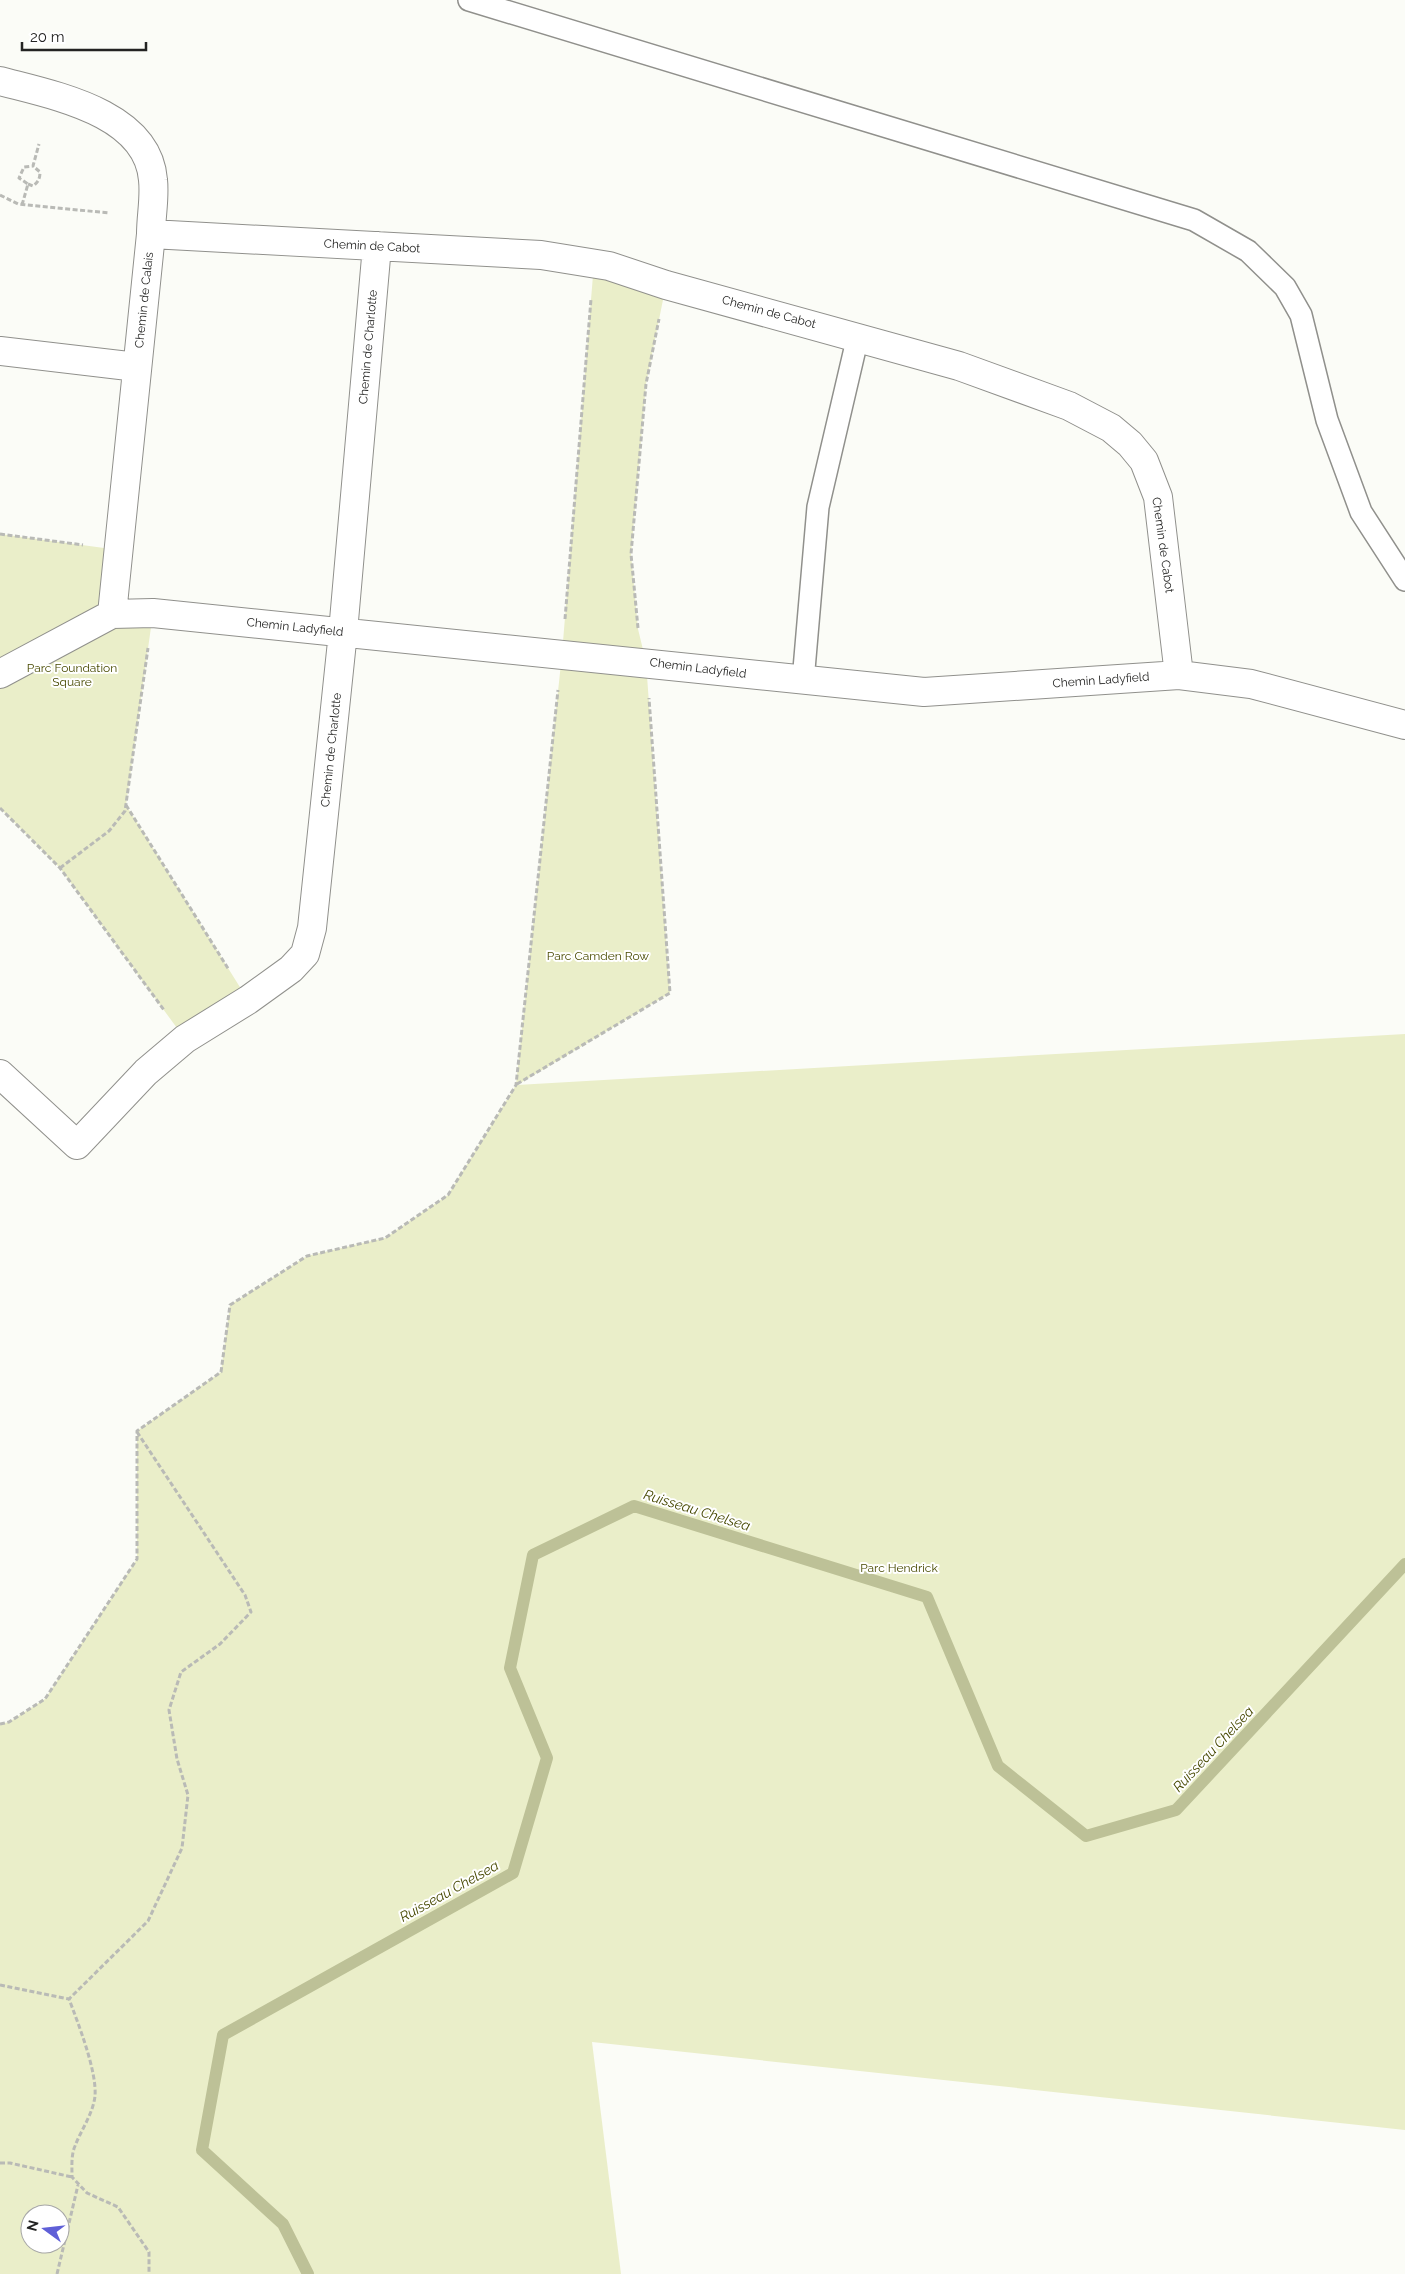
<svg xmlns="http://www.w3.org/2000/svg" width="1405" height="2274" font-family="Raleway,sans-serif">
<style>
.green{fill:#eaeec9;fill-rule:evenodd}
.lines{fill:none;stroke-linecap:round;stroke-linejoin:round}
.stream{stroke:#bdc197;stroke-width:12}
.lane-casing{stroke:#90908c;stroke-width:24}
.street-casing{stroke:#90908c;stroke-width:30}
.path{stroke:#b9bab6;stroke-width:3;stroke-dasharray:5 2.5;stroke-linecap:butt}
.lane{stroke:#fff;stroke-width:21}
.street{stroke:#fff;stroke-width:28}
.labels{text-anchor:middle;stroke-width:4;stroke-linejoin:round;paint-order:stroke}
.street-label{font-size:12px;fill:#232322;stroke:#fff}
.park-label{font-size:12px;fill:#484a01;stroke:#fff}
.water-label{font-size:14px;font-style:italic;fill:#464800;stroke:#fff}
</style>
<rect width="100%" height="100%" fill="#fbfcf7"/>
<path class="green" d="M594 263 666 285 646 384 631 554 638 629 646 662 670 993 517 1085 1405 1034V2130L592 2042 621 2274H0V1724L9 1722 45 1699 137 1559V1431L221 1372 230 1305 307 1256 385 1238 448 1195 516 1085 562 654ZM30 2214H60V2244H30Z
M0 534 119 550 112 614 153 613 126 805 248 1000 185 1039 60 868 0 808Z"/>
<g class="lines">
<path class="stream" d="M308 2274 283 2224 202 2150 223 2035 513 1873 547 1758 510 1668 533 1555 634 1506 927 1597 998 1766 1086 1836 1176 1810 1405 1564"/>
<defs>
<path id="lane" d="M469 0 1194 220 1248 251 1285 287 1301 315 1327 420 1361 512 1405 580
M803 681 818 507 858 336"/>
<path id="street" d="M0 81C52 95 148 112 153 180 155 198 151 216 151 234L112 614
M151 234 541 255 609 266 666 285 959 366 1069 406 1111 428 1130 444 1144 461 1158 497 1179 675
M0 351 137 367
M0 674 112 614 153 613 924 692 1179 675 1251 684 1405 725
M0 1074 77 1145 146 1072 185 1039 248 1000 291 969 305 954 312 928 343 632 377 246"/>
</defs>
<use href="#lane" class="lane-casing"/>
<use href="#street" class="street-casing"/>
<path class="path" d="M28 184 33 186C38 182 40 179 40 172L33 166
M0 195 18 204 109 213
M22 205 28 184 19 178 24 167 33 166 39 144
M0 534 83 545
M565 619 591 299
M638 628 631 554 646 384 659 319
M126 805 229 970
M0 808 60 868 164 1010
M60 868 109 831 125 811 148 648
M517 1084 670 993 649 698
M137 1432 245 1595 251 1612 220 1644 181 1672 169 1710 177 1759 188 1795 182 1848 148 1921 69 1999C78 2023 97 2071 95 2096 93 2114 81 2130 75 2146 71 2155 72 2167 72 2177L87 2193 118 2207 149 2252V2274
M0 1724 9 1722 45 1699 137 1559V1431L221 1372 230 1305 307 1256 385 1238 448 1195 516 1085 558 690
M0 1985 69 1999
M0 2163H10L72 2177
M57 2274 78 2185"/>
<use href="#lane" class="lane"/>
<use href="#street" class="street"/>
</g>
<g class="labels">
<g class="street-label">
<text transform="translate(372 246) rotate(3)" y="4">Chemin de Cabot</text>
<text transform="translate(144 300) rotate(-84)" y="4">Chemin de Calais</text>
<text transform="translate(769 312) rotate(15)" y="4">Chemin de Cabot</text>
<text transform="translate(368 347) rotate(-85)" y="4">Chemin de Charlotte</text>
<text transform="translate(1163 545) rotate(82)" y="4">Chemin de Cabot</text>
<text transform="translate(295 627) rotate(6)" y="4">Chemin Ladyfield</text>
<text transform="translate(698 668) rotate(7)" y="4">Chemin Ladyfield</text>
<text transform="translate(1101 680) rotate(-4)" y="4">Chemin Ladyfield</text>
<text transform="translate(331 750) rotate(-84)" y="4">Chemin de Charlotte</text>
</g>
<g class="park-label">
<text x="72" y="672">Parc Foundation<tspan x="72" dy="14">Square</tspan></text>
<text x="598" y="960">Parc Camden Row</text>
<text x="899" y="1572">Parc Hendrick</text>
</g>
<g class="water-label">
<text transform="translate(697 1510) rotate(17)" y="5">Ruisseau Chelsea</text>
<text transform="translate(1213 1749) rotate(-47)" y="5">Ruisseau Chelsea</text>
<text transform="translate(449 1891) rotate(-29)" y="5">Ruisseau Chelsea</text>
</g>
</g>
<g transform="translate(45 2229) rotate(285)"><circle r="24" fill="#ffffff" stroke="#a7a7a7"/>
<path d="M0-4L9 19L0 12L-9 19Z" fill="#5f5fd7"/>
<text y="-8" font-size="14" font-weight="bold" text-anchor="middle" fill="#232322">N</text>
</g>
<path d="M22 42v8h124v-8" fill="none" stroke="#232322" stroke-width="2.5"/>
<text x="30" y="42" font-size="15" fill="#232322" stroke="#ffffff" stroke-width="4" paint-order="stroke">20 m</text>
</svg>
